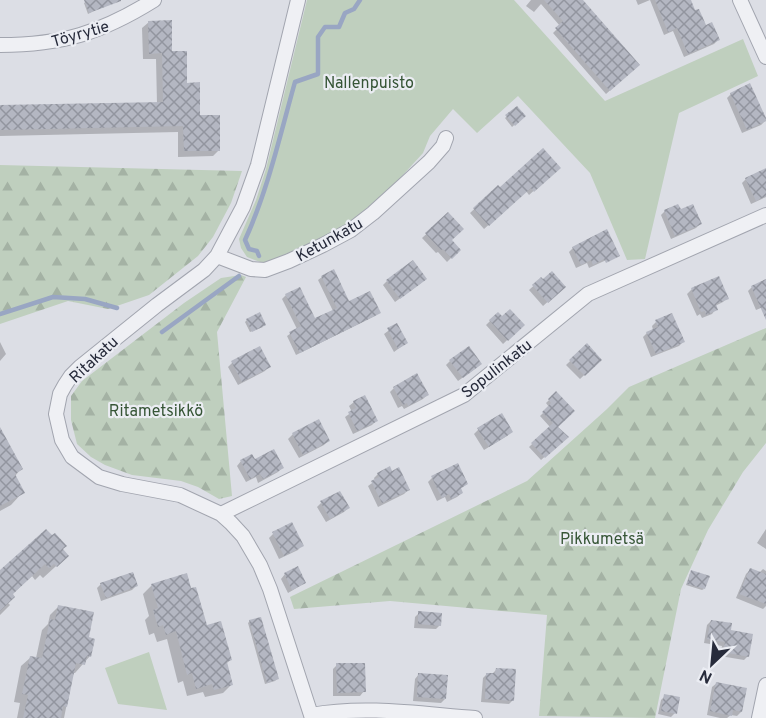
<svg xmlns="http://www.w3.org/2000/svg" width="766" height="718" font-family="Overpass,sans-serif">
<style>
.forest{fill:url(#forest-firs)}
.green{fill:#bfcfbe}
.shadow{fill:#0003}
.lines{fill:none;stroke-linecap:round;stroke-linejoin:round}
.stream{stroke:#99a6c3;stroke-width:4.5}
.building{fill:url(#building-cross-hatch)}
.street-casing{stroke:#a2a5af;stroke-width:16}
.street{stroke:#eff0f4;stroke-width:14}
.labels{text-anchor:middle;stroke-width:4.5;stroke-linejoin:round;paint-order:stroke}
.street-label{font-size:16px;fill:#272b3b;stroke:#ebedf3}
.park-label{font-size:16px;fill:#365536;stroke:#ebedf3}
</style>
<defs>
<pattern id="forest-firs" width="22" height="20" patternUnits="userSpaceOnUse" patternTransform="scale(1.5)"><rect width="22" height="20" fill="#bfcfbe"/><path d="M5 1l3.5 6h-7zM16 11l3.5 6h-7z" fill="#a4b2a4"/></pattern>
<pattern id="building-cross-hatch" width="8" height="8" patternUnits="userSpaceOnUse" patternTransform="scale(1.5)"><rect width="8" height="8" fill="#b4b7c2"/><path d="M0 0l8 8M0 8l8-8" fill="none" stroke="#92959f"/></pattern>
</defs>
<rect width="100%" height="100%" fill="#dcdee5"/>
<path class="forest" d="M0 165 242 171 231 203 213 237 198 256 149 295 108 309 68 301 0 324Z
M241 275 246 277 217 332 232 496 219 499 198 487 181 481 132 475 105 465 91 457 77 444 71 420V396L82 381 184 303 221 278Z
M766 328V443L743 472 708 530 681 589 655 718 539 716 547 615 390 601 294 609 290 597 527 481 607 409 629 387Z"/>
<path class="green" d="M307 0H514L605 101 743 39 758 76 679 113 645 259 627 260 590 173 518 96 477 133 453 109 430 136 423 153 392 187 355 218 325 237 289 254 263 263 247 257 241 248 239 239 256 200 266 169Z
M149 652 167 710 118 704 105 668Z"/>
<path class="shadow" d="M89 0H97L100 8 88 14 84 3Z
M531 0H581L638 65 606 94 553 33 560 26 541 4 534 12 526 6Z
M636 0H689L695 12 705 27 718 40 714 44 684 57 673 31 664 35 650 0 638 5Z
M149 22 171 53 199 116 219 150 213 156 178 157V132L0 136V106L157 104 156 59H143L142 28Z
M731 94 766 120 761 125 742 133 727 98Z
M516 108 524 116 512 127 505 118Z
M559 168 529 195 526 191 484 229 470 213 498 187 499 189Z
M766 170V197L751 204 742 183 746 179Z
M665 211H680L700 224 696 228 671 239 661 215Z
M448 214 450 241 459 250 447 262 438 252 436 253 422 238Z
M573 248 615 256 589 268 587 263 576 268 569 252Z
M322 277 349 303 375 316 296 355 287 336 297 329 282 299 286 295 315 320 333 311 318 280Z
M719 278 727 298 723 302 715 306 716 309 712 314 702 318 700 314 697 316 687 294 692 289Z
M541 279 564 287 543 306 529 290Z
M387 281 421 283 395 302 383 285Z
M766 281V306L756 310 748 291 752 287Z
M497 314 502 319 523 325 503 344 486 325Z
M247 320 263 327 250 332 245 322Z
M656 322 683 342 679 346 651 357 643 337 647 333 653 330 652 326Z
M396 325 406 343 394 352 384 334Z
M0 342 6 354 0 361Z
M587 345 600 360 580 379 566 365Z
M450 361 476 368 458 381 446 365Z
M232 363 269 366 265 371 238 385 228 367Z
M394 388 427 395 423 399 404 409 402 406 398 408 390 392Z
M556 393V427L567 437 541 460 529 447 550 427 540 416 549 407 546 403Z
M354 402 376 421 372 425 353 434 345 417 352 412 349 406Z
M318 421 328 441 324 445 299 458 288 439 293 434Z
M0 430 21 469 15 476 23 492 11 505 0 511Z
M478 430 511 432 507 436 484 450 474 434Z
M241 461H254L282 468 278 472 258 483 256 477 246 482 237 466Z
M378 474 409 489 404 494 378 507 368 486 375 481 374 478Z
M432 478 467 484 460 489 462 493 457 497 447 502 445 497 437 501 428 482Z
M321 503 348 508 344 512 326 522 317 507Z
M292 524 302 545 298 550 279 559 269 538 273 534Z
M766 529V549L757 543Z
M61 549 67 556 43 578 40 575 35 580 32 576 11 595 8 603 10 605 0 615V572Z
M297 568 305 582 300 586 288 593 281 579 285 574Z
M763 569 766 571V606L763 609 736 598 746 574 750 570 759 573Z
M690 573 704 589 702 590 686 585Z
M101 584 136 586 132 590 101 601 97 588Z
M152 585 190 590 206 626 230 660 226 664 232 684 223 693 205 697 203 692 187 696 183 681 178 683 167 639 157 642 154 633 149 635 145 620 149 616 143 594Z
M58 607 87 638 90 656 75 673H73L64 718H17L20 703 14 702 21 666 30 658H36L42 630 48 624 50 615Z
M419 613 440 625 436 629 414 628 415 617Z
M250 621 277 679 275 681 265 684 248 623Z
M711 621 748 656 744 660 720 656 722 646 704 643 707 625Z
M337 665 364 691 360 696H333V669Z
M496 670 513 700 509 704 481 702 483 678 487 674 491 675Z
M419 674 445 699 441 703 413 701 415 679Z
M717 683 741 712 737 716 731 715 727 718H720L707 715 712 687Z
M665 696 675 713 671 717 658 714 661 700Z"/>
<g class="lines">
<path class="stream" d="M259 256 257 251 249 249 245 240C268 190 280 135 295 82L318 74V37L325 27H339L345 13 354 9 360 0
M0 314 53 297 85 299 117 308
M162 332 239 276"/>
</g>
<path class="building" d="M84 0H121V1L89 13Z
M544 0H583L640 65 610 91 555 28 563 21Z
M655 0H691L695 10 699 9 706 25 712 22 720 40 688 54 677 28 668 32Z
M172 20V51H187V83L200 82V115H220V151H184L183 126 0 130V105L163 102 162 53 149 54 148 21Z
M750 83 766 118V121L747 130 730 93Z
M517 106 526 116 515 126 505 115Z
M543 148 561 168 534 192 531 188 489 226 473 208 498 185 500 187Z
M766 168V196L756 201 745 178Z
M678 204 681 209 693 204 702 224 675 236 664 210Z
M448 212 464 229 452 240 461 250 452 259 443 249 441 250 425 233Z
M607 229 620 256 606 263 604 259 593 265 591 260 581 265 572 247Z
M413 260 427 279 400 299 386 280Z
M334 269 349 301 370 291 381 313 300 353 289 332 301 326 285 294 300 287 315 318 337 308 321 276Z
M552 271 566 287 548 303 532 285 541 277 543 279Z
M719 276 729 299 716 304 718 310 706 315 705 311 701 312 691 288Z
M766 279V320L751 286Z
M510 309 525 325 508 341 489 320 498 312 502 316Z
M260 312 266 325 252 332 246 319Z
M672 313 685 342 656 354 646 332 658 327 655 320Z
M397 323 408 343 398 349 387 328Z
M587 343 602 360 585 376 569 360Z
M260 346 271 367 242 382 231 361Z
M469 346 482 364 463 378 449 360Z
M417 373 429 395 408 406 407 403 403 405 393 387Z
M556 391 575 411 558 427 569 437 545 458 531 443 553 423 542 412 551 403 548 399Z
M365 395 378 421 357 431 348 412 356 408 353 401Z
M502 413 513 432 489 447 477 428Z
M319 419 330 441 303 455 292 433Z
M0 427 23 469 15 474 25 493 0 506Z
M274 449 284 468 263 479 260 474 250 479 240 460 252 454 255 459Z
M458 463 468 484 461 488 463 493 451 499 449 494 442 498 431 476Z
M390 466 392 471 399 467 410 490 382 503 371 481 379 477 377 473Z
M340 491 350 508 330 519 320 501Z
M292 522 304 546 284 556 272 532Z
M46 529 52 535 55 533 67 546 63 549 69 556 57 567 54 564 49 568 45 564 13 594 15 597 0 611V570Z
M298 566 306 583 292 590 284 573Z
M750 568 766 574V604L739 594Z
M691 570 710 576 705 589 687 584Z
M133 572 138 586 106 598 100 583Z
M187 573 191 588 196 587 207 625 221 621 232 660 227 662 233 685 214 690 212 684 196 689 192 673 187 675 176 631 166 635 163 625 158 627 153 610 158 608 151 584Z
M58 605 94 612 89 637 95 639 91 657 87 656 85 665 76 663 67 707 63 706 61 718H23L28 695 22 694 30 656 42 658 50 619 55 620Z
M418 611 442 613 441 626 418 624Z
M261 617 279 679 267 683 249 620Z
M711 620 732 623 731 630 753 634 749 657 723 652 725 642 707 639Z
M336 663H365L366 692 337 693Z
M496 668 516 669 514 701 485 699 486 673H495Z
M418 673 448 675 446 699 417 697Z
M716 682 747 688 742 712 733 710 732 716 710 711Z
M664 694 680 697 677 714 661 711Z"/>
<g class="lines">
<defs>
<path id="street" d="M298 0 258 165 243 207 217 256 204 270 157 305 80 367 71 376 65 385 60 394 56 414 62 440 72 457 99 477 122 484 180 495 221 514 231 523 243 536 260 565 270 589 312 718
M740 0 766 57
M0 45C62 45 101 33 154 0
M217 256 251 269 265 270 289 261 323 245 351 230 373 213 429 162 443 146 446 138
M221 514 464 395 588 294 766 215
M311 715C365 705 421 714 475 718
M759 718 766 685"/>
</defs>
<use href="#street" class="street-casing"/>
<use href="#street" class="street"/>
</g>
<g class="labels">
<g class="street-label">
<text transform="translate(80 33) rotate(-16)" y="6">Töyrytie</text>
<text transform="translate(329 239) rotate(-29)" y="6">Ketunkatu</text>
<text transform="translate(93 359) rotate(-43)" y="6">Ritakatu</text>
<text transform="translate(496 368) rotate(-38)" y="6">Sopulinkatu</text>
</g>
<g class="park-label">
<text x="369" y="88">Nallenpuisto</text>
<text x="156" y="416">Ritametsikkö</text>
<text x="602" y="544">Pikkumetsä</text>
</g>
</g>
<g transform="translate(712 664) rotate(206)" stroke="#ebedf3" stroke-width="4.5" paint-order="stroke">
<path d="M0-4.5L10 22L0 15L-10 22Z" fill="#272b3b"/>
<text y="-9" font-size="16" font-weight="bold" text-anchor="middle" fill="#272b3b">N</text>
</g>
</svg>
